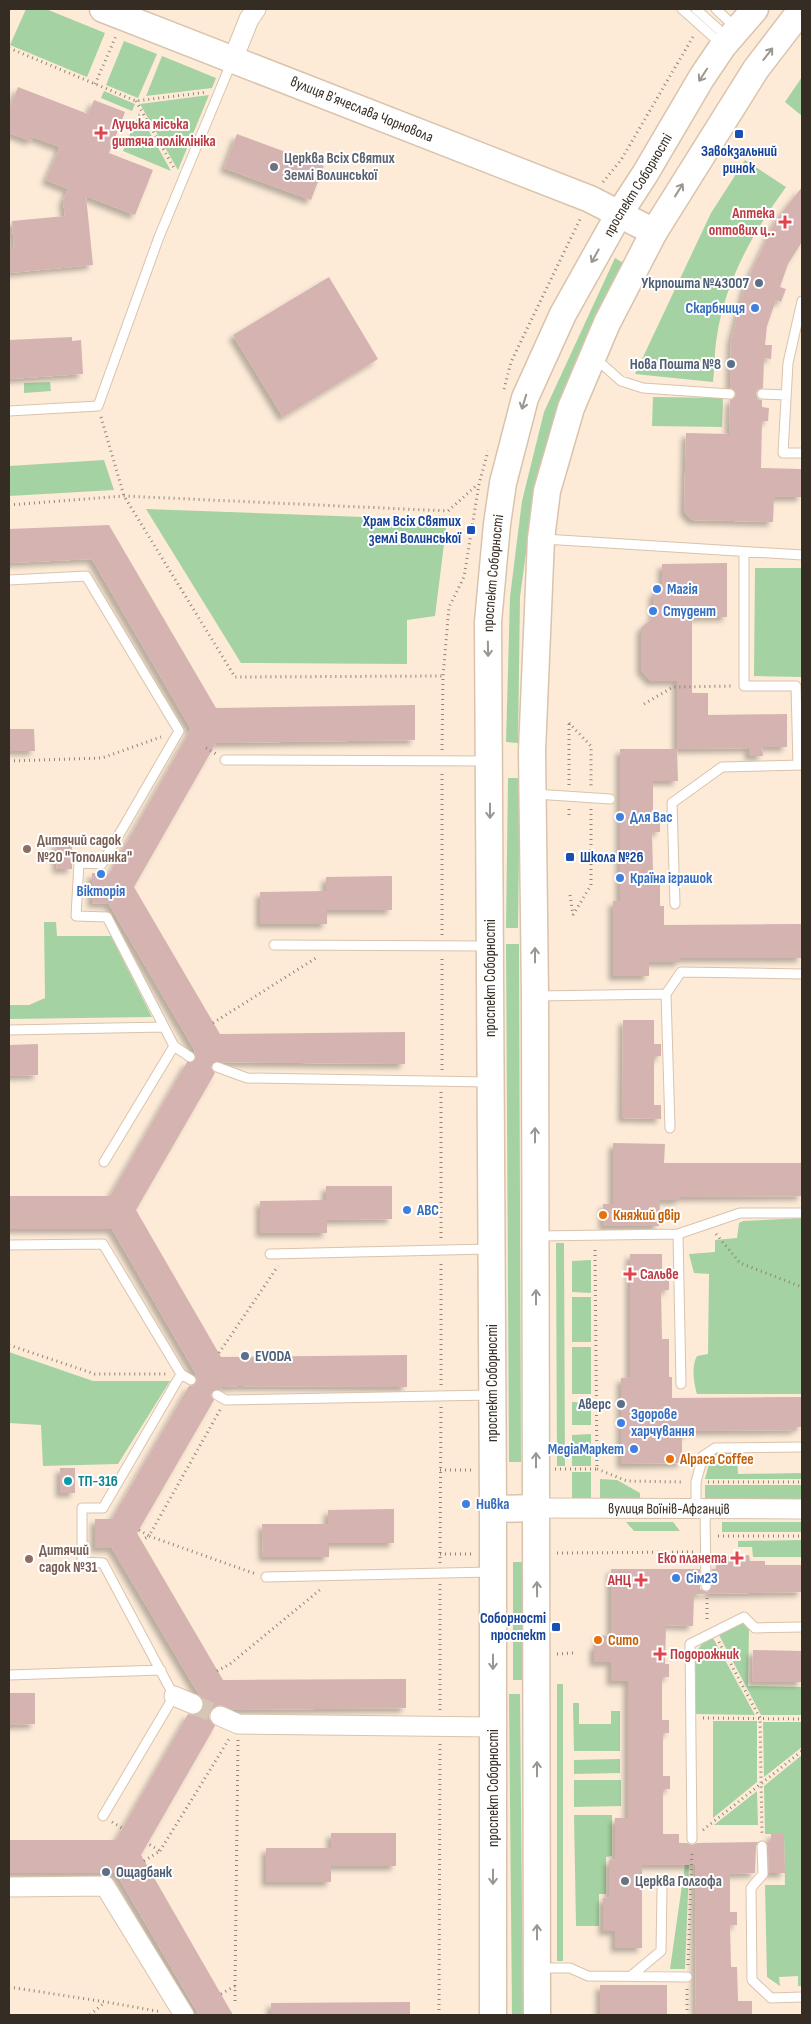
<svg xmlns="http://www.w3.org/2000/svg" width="811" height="2024" font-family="'Sofia Sans Condensed',sans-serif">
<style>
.green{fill:#a5d2a2}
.building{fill:#d5b3b1;filter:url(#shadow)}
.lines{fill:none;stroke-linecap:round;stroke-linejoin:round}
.street-tunnel{stroke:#d5c5b4;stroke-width:19;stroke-dasharray:19 9;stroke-linecap:butt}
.lane-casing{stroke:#d9c3ac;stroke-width:11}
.street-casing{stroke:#d9c3ac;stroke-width:21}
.secondary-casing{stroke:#d9c3ac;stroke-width:29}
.path{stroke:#928577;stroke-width:3;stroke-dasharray:1 4;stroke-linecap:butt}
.lane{stroke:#fff;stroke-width:9}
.street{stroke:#fff;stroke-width:19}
.secondary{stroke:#fff;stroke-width:26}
.oneway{stroke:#9a9691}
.health-dot{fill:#e0444e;stroke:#fff;stroke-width:2}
.transit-dot{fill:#1a4fb4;stroke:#fff;stroke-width:2}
.worship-dot{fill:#6b7280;stroke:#fff;stroke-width:2}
.service-dot{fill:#5c6f8a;stroke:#fff;stroke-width:2}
.shop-dot{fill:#3f7fe0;stroke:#fff;stroke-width:2}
.education-dot{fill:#8d6e63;stroke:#fff;stroke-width:2}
.food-dot{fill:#e8710a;stroke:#fff;stroke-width:2}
.culture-dot{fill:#0f9aa8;stroke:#fff;stroke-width:2}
.labels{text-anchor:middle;stroke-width:4;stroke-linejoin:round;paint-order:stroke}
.street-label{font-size:15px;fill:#352c23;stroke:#fff}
.health-label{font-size:15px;font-weight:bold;fill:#be3a42;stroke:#fff;text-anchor:start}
.transit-label{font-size:15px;font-weight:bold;fill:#164399;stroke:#fff;text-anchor:end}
.worship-label{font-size:15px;font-weight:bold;fill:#5b616d;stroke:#fff;text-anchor:start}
.service-label{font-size:15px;font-weight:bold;fill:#4e5e75;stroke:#fff;text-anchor:end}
.shop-label{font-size:15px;font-weight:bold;fill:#366cbe;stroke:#fff;text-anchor:start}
.education-label{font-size:15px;font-weight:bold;fill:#785e54;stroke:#fff;text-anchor:start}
.food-label{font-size:15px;font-weight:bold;fill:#c56008;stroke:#fff;text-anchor:start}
.culture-label{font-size:15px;font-weight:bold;fill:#0d838f;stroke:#fff;text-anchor:start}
</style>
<defs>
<filter id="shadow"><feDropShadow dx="-4.5" dy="4.5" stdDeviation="2.5" flood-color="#0004"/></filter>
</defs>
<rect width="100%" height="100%" fill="#fdebd8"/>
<path class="green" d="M26 9H46L105 33 87 77 10 45Z
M124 41 157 54 138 98 106 85Z
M162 56 216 78 212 88 146 96Z
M802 77V116L785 102Z
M104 91 135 104 132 111 101 98Z
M209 95 178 170 140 104Z
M139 113 171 171 123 151Z
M745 160 786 187C754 231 725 281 717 336 714 351 715 367 713 382L635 374 711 213Z
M615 258 625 264 555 415 533 501 520 597 518 743 506 742 510 597 522 501 544 412Z
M50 382 51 391 24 393V383Z
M653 397 723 398 722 427 652 426Z
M104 460 114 490 9 496V466Z
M146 509 447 520 435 616 407 620V664L241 663Z
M755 568H802V677L754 676Z
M508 778H520L518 928H506Z
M44 922H56L57 936H111L152 1017 9 1019V1005H29L45 998Z
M506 944H519L521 1462H509Z
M802 1218V1394H697C694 1384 691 1366 697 1356L708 1354 709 1274 694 1273 689 1254 715 1252V1240L737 1238 739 1223 743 1221Z
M556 1243H564L565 1466H557Z
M591 1260V1293L572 1292V1261Z
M572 1297H591V1342H572Z
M572 1347H591V1394H572Z
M9 1352 93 1381H170L118 1464 43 1466 41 1425 9 1423Z
M572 1402 591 1403V1425H572Z
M591 1434V1466H572V1435Z
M716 1453H737L738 1474 802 1473V1479H705L710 1460Z
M572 1472H591V1499H572Z
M600 1479 617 1480 640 1493V1499H600Z
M705 1485H802V1500L705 1499Z
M626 1522H673L680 1531H634Z
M722 1522H802V1532H722Z
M802 1540V1557H753L752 1547H738V1541Z
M513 1562H523V1680H513Z
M742 1623 749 1628 748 1686 802 1687V1715H761L719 1635Z
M713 1638 755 1715 696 1714 695 1653 702 1644Z
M557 1684H563V1961H557Z
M509 1694H520L523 2015H512Z
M573 1703H579V1724H611V1711H620V1751H574Z
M713 1721H757V1782L713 1818Z
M763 1722H802V1747L764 1777Z
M802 1755V1986H798V1976L779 1977 780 1986 767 1977 765 1885H785L784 1834H765L764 1786Z
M620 1759V1773L574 1774V1760Z
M621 1780V1806L574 1807V1780Z
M757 1791 758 1825H714Z
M574 1815H612V1856L606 1857V1894H599V1926H576Z
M685 1864H689L685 1969H670Z"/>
<path class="building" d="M18 87 88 114 94 100 125 112 109 153 153 170 135 215 86 196 93 265 9 273V249H14L12 221 65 216 63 201 68 189 46 180 60 147 33 137 31 141 9 133V110Z
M237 134 324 166 311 200 224 168Z
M802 187V242L788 264 780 287 786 289 781 302 776 300 767 326 765 345H772L771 359 764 358 763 388 757 390 756 394 758 399 762 400V407L769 408 768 421H762L761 468 802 469V497H774L773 522 692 520 684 511 686 433 729 434 730 400 735 398 736 394 734 389 730 388 731 340 746 283 776 220Z
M329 277 378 359 283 417 233 335Z
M72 337V341L81 340 83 374 9 379V340Z
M109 525 216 708 415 705V740L216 743 134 887 220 1034 405 1032V1064L213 1062 211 1068 215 1073 136 1210 221 1357 407 1355V1387L239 1386 222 1387 220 1390H213L211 1396 214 1400 137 1533 223 1680 406 1679V1708L234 1710 219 1705 214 1707 210 1711 209 1718 215 1726 141 1855 233 2015H199L116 1873H9V1840H116L188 1714 194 1715 199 1713 203 1709 204 1703 112 1548H95V1519H112L189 1386H194L197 1383 195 1372 112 1229H9V1196H110L187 1062H193L196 1058 194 1049 109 904 92 903V873L109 874 191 729 92 559 9 563V529Z
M727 563V617H692V693H708V715L787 714V747H762L763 756H749V748L677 749V681H651L641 670V628L653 617V594L662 584V564Z
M9 729H34L35 751H9Z
M620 749H677L678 781H653V818H660V832H652L653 874H660V906H664V925L802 924V958H680V962H649V976H613V901H620Z
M72 842V869H57L56 843Z
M392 876V910H327V924H260V892L326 891V877Z
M623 1020H654V1044H661V1056L654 1057V1105H661V1119L622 1118Z
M38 1044V1075L9 1076V1045Z
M613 1143 665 1144 664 1163H802V1196L680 1197V1200H660L659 1226H603V1204H613Z
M326 1186H392V1219L327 1220V1233H260V1201L326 1200Z
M630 1254H662V1278H669V1290L661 1291 662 1339H669V1377H672V1398L802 1397V1427H796V1430L688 1431V1434H682V1463L621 1464V1378L630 1377Z
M60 1468H75V1493H60Z
M394 1509V1543H329V1557H263L262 1524H328V1510Z
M724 1555H749L750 1561H765V1565H802V1592L694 1594 693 1626 666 1625 665 1664H669V1677H662V1720H669V1733H663V1776H670V1789H663V1834H679V1843H687L692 1845 697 1843 758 1842 756 1846 755 1873 730 1874V1912H737V1925H730L731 1967H737L738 2001H752V2015L696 2014 695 1865H642V1948H615V1931H603V1898L609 1897V1860L615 1859V1818H628V1681H611V1662H594V1645H598V1635L611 1636V1569H700V1589L707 1592 712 1586V1569H716V1565H724Z
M753 1650 802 1651V1682H752Z
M9 1693H35V1724L9 1725Z
M331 1833H396V1866H331V1882H266V1848H331Z
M771 1834H784L785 1873H769L768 1846 766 1842 771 1841Z
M600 1985H667V2015H600Z
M410 2002V2015H271V2003Z"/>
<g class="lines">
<path class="street-tunnel" d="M193 1704 220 1716"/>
<defs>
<path id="lane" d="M682 9 721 44
M696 9 727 37
M716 9 736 28
M802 301 788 363 783 453H802
M595 358 621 381 643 388 730 394
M762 394 786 395
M9 411 98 406 159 237 232 61
M544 539 802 555
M744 553V686H796L798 765
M9 580 86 576 179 731 102 864 79 863 76 916 107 917 174 1046 104 1162
M225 760 487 761
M535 794 610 799
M675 904 672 803 722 767 802 765
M274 945 488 946
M666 994 670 1128
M538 996 666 994 681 972 802 974
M9 1030 164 1027
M174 1046 190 1057
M217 1067 247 1078 487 1082
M678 1234 681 1384
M539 1236 678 1234 740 1213H802
M9 1245 103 1244 181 1374 191 1380
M270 1254 489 1249
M217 1395 226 1400 491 1395
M696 1509V1482L703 1456 715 1448 802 1447
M705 1509 706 1586
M266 1577 490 1572
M9 1675 161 1670
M103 1816 174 1696 103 1563 82 1562V1508H103L181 1374
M692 1839 690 1644 744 1617 755 1628 802 1627
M762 1846 763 1874 751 1888 752 1980 771 1998 802 1997
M540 1968H570L588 1976 687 1977
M631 1976 661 1951 662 1890"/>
<g id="street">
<path d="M233 59 249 19 256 9"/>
<path id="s1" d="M537 1508 802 1509"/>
<path d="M174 1696 193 1704"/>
<path d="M220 1716 238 1724 493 1727"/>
<path d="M9 1887 105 1886 184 2015"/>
</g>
<g id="secondary">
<path d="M103 9 590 199 654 232"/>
<path d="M493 1509 537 1508"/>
<path id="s2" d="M493 2015V1509L488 622 497 524 503 483 525 398 563 314 619 214 645 174 702 77 723 46 755 9"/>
<path d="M537 2015 535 996 532 751 541 539 547 491 571 408 607 323 654 232 756 69 802 9"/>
</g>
</defs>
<use href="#lane" class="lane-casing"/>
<use href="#street" class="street-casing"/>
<use href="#secondary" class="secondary-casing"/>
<path class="path" d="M9 48 136 101 207 92
M95 84 116 36
M136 101 174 168
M603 182 621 160 694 35
M504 389 511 362 581 217
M101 417 124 496 235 677 443 676
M9 505 124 496 448 511 478 484
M644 704 673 687 733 686
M569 723 591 746V787
M569 724V785
M206 748 216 754
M442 750 443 676 449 607 464 577 479 484 488 451
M9 761 102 758 161 737
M569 809V819
M570 895 573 915
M573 915 591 885V808
M442 935V772
M213 1023 316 958
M442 1070V957
M716 1234 740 1263 802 1287
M441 1238V1092
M9 1345 95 1374H166
M219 1353 278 1266
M441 1385V1262
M220 1410 149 1536 256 1574
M555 1469H597L595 1246
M597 1469 627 1481 684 1482
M440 1470H472
M708 1482H802
M139 1530 149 1536 142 1540
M718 1536H802
M557 1553 693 1552
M440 1554H473
M440 1563 441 1407
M707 1598V1622
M719 1642 760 1718 762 1835
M557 1654 574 1653
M217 1671 230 1664 321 1589
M440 1710V1584
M703 1718 802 1719
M112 1822 122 1828
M703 1830 802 1751
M160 1851 229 1739
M144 1861 160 1851 147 1843
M688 1965 692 1851
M235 1986 238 1740
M9 1987 106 2002 162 2012
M221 1994 235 1986V2003
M90 2015 105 2002
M439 2015 440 1742
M687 2015V1988"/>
<use href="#lane" class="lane"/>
<use href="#street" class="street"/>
<use href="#secondary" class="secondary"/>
</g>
<defs><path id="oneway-shaft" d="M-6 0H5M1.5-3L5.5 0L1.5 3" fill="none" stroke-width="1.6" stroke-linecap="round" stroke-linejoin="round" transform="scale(1.25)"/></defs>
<g class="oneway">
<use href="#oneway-shaft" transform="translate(768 54) rotate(-52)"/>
<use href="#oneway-shaft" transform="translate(703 75) rotate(123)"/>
<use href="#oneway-shaft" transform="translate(679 190) rotate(-58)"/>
<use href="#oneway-shaft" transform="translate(595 256) rotate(119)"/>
<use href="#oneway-shaft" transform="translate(524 402) rotate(107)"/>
<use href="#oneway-shaft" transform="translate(488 649) rotate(89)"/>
<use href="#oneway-shaft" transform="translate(490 811) rotate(90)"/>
<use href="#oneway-shaft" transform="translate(535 955) rotate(-90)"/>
<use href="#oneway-shaft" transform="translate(535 1135) rotate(-90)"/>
<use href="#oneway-shaft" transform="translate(536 1297) rotate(-90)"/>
<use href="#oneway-shaft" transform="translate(536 1460) rotate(-90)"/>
<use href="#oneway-shaft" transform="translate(537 1589) rotate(-91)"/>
<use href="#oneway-shaft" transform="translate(493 1662) rotate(90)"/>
<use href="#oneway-shaft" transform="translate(537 1769) rotate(-90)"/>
<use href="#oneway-shaft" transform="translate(493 1877) rotate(90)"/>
<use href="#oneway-shaft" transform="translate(537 1932) rotate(-90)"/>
</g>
<g class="health-dot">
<path d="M98.5 125.5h5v5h5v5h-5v5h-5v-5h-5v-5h5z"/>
<path d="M782.5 214.5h5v5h5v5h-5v5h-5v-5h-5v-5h5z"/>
<path d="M627.5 1266.5h5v5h5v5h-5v5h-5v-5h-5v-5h5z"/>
<path d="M734.5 1550.5h5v5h5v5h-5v5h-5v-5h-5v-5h5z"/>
<path d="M638.5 1572.5h5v5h5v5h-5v5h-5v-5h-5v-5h5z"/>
<path d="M657.5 1646.5h5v5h5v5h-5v5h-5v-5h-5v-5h5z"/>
</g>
<g class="transit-dot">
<rect x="734" y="129" width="10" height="10" rx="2.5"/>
<rect x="466" y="525" width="10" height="10" rx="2.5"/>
<rect x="565" y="852" width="10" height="10" rx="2.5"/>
<rect x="551" y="1622" width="10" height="10" rx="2.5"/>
</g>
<g class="worship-dot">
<circle cx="274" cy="167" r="5"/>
<circle cx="625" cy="1881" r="5"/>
</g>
<g class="service-dot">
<circle cx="759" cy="283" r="5"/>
<circle cx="731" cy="364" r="5"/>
<circle cx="245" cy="1356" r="5"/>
<circle cx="621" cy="1404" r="5"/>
<circle cx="106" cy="1872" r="5"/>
</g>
<g class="shop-dot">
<circle cx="755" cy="308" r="5"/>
<circle cx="657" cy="589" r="5"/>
<circle cx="653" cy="611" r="5"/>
<circle cx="620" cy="817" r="5"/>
<circle cx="101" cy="874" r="5"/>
<circle cx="620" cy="878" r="5"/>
<circle cx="407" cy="1210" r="5"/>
<circle cx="621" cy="1423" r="5"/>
<circle cx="634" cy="1449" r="5"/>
<circle cx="466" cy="1504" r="5"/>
<circle cx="676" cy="1578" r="5"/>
</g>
<g class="education-dot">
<circle cx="27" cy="849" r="5"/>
<circle cx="29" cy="1559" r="5"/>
</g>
<g class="food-dot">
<circle cx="603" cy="1215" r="5"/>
<circle cx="670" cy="1459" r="5"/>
<circle cx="598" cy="1640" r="5"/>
</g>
<circle class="culture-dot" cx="68" cy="1481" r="5"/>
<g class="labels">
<g class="street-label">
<text transform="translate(362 109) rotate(22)" y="5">вулиця Вʼячеслава Чорновола</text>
<text dy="5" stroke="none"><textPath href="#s2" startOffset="1862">проспект Соборності</textPath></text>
<text dy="5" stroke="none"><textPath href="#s2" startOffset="1442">проспект Соборності</textPath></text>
<text transform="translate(490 978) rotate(-90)" y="5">проспект Соборності</text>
<text transform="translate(492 1383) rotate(-90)" y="5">проспект Соборності</text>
<text dy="5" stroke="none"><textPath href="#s1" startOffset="132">вулиця Воїнів-Афганців</textPath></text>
<text transform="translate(493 1788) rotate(-90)" y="5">проспект Соборності</text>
</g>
<g class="health-label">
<text x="112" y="129">Луцька міська<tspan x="112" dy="17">дитяча поліклініка</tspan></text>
<text x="775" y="218" text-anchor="end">Аптека<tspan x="775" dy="17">оптових ц‥</tspan></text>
<text x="640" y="1279">Сальве</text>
<text x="727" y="1563" text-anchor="end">Еко планета</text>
<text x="631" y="1585" text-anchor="end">АНЦ</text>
<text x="670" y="1659">Подорожник</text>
</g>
<g class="transit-label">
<text x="739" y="156" text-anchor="middle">Завокзальний<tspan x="739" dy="17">ринок</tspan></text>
<text x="461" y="526">Храм Всіх Святих<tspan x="461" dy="17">землі Волинської</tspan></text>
<text x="580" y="862" text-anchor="start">Школа №26</text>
<text x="546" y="1623">Соборності<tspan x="546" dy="17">проспект</tspan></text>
</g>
<g class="worship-label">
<text x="284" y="163">Церква Всіх Святих<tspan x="284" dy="17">Землі Волинської</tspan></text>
<text x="635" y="1886">Церква Голгофа</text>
</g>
<g class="service-label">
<text x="749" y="288">Укрпошта №43007</text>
<text x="721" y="369">Нова Пошта №8</text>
<text x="255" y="1361" text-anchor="start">EVODA</text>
<text x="611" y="1409">Аверс</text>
<text x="116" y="1877" text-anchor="start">Ощадбанк</text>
</g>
<g class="shop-label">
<text x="745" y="313" text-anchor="end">Скарбниця</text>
<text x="667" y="594">Магія</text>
<text x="663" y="616">Студент</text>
<text x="630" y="822">Для Вас</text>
<text x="630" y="883">Країна іграшок</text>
<text x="101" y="896" text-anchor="middle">Вікторія</text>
<text x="417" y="1215">АВС</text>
<text x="631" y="1419">Здорове<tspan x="631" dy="17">харчування</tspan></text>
<text x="624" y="1454" text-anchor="end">МедіаМаркет</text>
<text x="476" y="1509">Нивка</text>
<text x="686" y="1583">Сім23</text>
</g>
<g class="education-label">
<text x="37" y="845">Дитячий садок<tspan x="37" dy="17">№20 "Тополинка"</tspan></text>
<text x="39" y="1555">Дитячий<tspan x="39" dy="17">садок №31</tspan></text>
</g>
<g class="food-label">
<text x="613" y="1220">Княжий двір</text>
<text x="680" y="1464">Alpaca Coffee</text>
<text x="608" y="1645">Сито</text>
</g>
<g class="culture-label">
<text x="78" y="1486">ТП-316</text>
</g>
</g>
<rect width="811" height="2024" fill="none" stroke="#352c23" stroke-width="20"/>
</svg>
